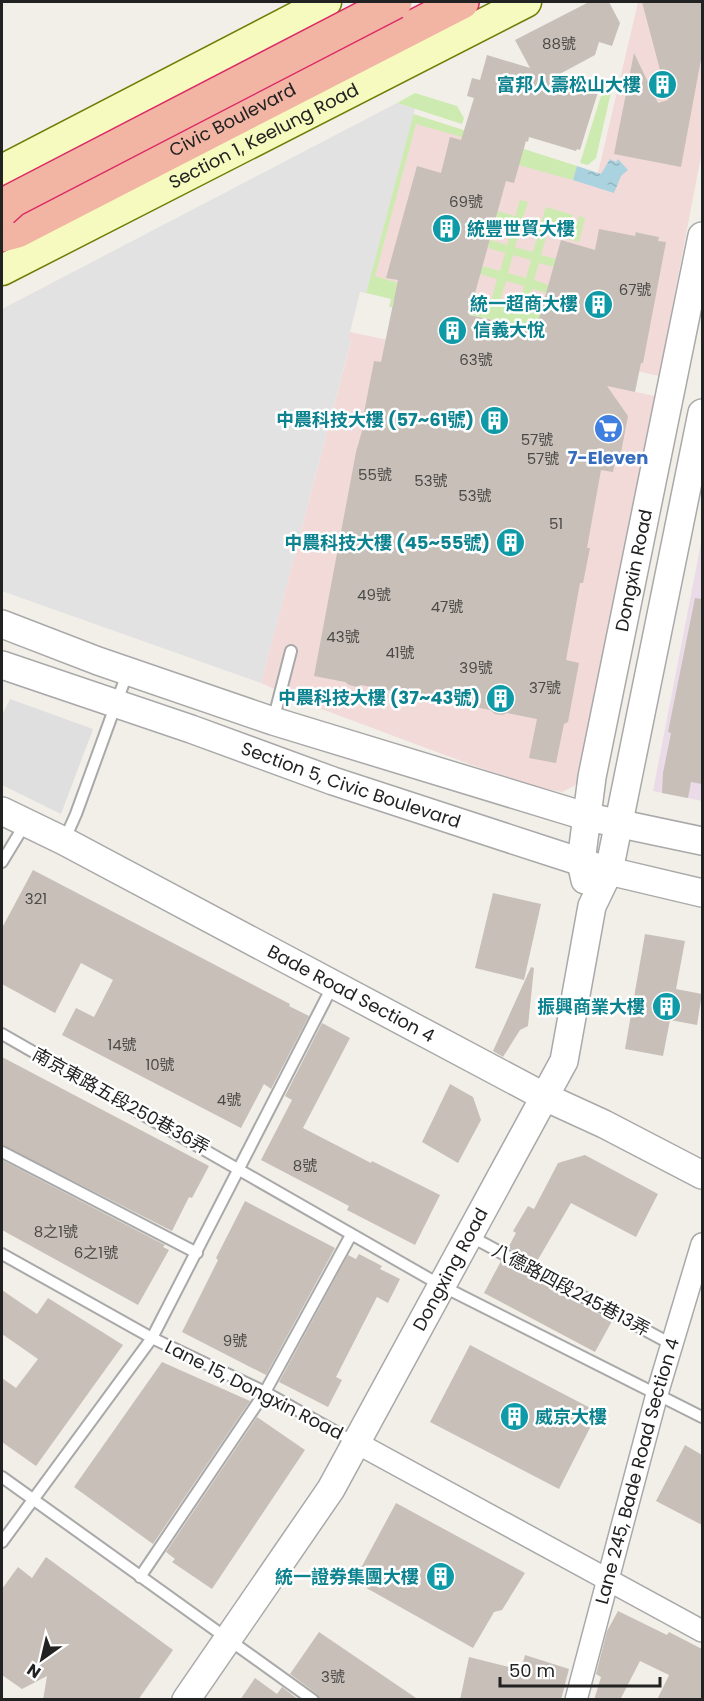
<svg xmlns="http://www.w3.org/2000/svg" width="704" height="1701" font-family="Poppins,'Noto Sans TC',sans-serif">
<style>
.residential{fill:#e0dfdf}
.commercial{fill:#f2dad9}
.industrial{fill:#ebdbe8}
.grass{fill:#cdebb0;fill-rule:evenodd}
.parking{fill:#e2e2e2}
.water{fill:url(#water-ripples)}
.building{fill:#c7bfb8}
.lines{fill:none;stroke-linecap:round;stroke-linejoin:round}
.service-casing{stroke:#a9a9a9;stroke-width:14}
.minor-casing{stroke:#a9a9a9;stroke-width:24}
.tertiary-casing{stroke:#a9a9a9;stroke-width:30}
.secondary-casing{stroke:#707d05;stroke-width:33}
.trunk-casing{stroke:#dc2a67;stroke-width:36}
.service{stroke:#fff;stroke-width:10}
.minor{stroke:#fff;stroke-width:21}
.tertiary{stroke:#fff;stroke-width:27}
.secondary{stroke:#f7fabf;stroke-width:30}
.trunk{stroke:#f2b4a3;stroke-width:33}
.trunk-bridge-casing{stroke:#dc2a67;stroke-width:36;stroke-linecap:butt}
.trunk-bridge{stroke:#f2b4a3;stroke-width:33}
.labels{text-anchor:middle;stroke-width:5;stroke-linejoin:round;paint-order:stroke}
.number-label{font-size:15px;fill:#4b4948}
.culture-label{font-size:18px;font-weight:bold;fill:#0d838f;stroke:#fff;text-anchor:end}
.street-label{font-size:18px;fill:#222;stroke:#fff}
.shop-label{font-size:18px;font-weight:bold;fill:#366cbe;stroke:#fff}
</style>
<defs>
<pattern id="water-ripples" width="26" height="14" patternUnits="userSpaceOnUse" patternTransform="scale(1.5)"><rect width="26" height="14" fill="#aad3df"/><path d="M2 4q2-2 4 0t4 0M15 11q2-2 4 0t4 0" fill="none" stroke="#92b5bf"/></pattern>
</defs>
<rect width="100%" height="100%" fill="#f2efe9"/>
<path class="residential" d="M10 699 93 729 61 814 2 785V715Z"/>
<path class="commercial" d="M638 2H702V151L659 376 534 348 515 321 369 282 413 114 598 173Z
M350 332 655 396 580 778 574 786 562 792 538 787 469 764 308 704 261 683 351 341 348 339Z"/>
<path class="industrial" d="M702 538V801L653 791Z"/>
<path class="grass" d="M604 86 612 88 596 158 588 165 580 163Z
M415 93 457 106 464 118 462 124 397 103Z
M413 114 577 166 573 180 511 163 514 152 416 124 375 276 471 305 475 294 492 299 497 279 480 274 482 266 500 271 505 253 488 248 490 240 507 245 513 224 496 219 498 211 515 216 520 200 528 202 523 218 541 223 546 207 573 215 568 228 550 223 549 227 573 235 579 216 585 218 579 242 547 234 541 255 556 259 554 267 539 263 534 280 549 285 547 293 532 289 526 308 555 317 534 348 518 325 394 299 392 307H389L391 299 366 293ZM521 226 539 231 533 252 515 247ZM513 255 531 260 526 278 508 273ZM506 281 524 286 518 306 500 301Z"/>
<path class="parking" d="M397 103 415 109 366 293 360 292 350 332 348 339 351 340 261 683 2 591V309Z"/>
<path class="water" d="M610 159 616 162 618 159 628 170 621 176 614 193 573 180 577 166 601 174Z"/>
<path class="building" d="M589 2H609L620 23 612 46 599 42 595 55 556 76 598 92 580 150 577 149 576 151 529 137 528 142 526 141 514 183 506 181 469 315 536 329 561 240 595 250 599 229 635 236 636 232 639 233 659 237 658 241 666 242 643 363H641L635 392 607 386 628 416 619 463 615 462 613 472 601 470 587 548H590L583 583H580L566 660 579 663 568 722 564 724 556 763 529 758 537 719 507 713 502 715 495 714 490 710 361 685 357 687 349 685 345 682 314 676 356 452 364 424 362 423 374 361 381 362 398 280 386 278 417 166 441 173 450 137 461 140 474 98 467 96 472 78 480 80 487 55 530 68 515 40Z
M642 2H702V54L681 167 614 154 634 53 658 103 668 100Z
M695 598 702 599V784L691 782 688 798 662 793 663 773 671 733 668 732Z
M33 870 290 1004 289 1006 309 1016 271 1089 264 1084 241 1128 62 1035 76 1008 94 1017 113 980 81 963 55 1013 2 984V928Z
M493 893 541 904 524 980 475 968Z
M645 934 685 941 676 989 702 994 697 1025 670 1020 663 1056 625 1049Z
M531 967 534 968 528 1026 520 1030 503 1057 493 1051Z
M322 1023 350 1038 303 1128 371 1163 372 1161 440 1195 415 1245 347 1210 349 1206 261 1160 292 1100 285 1096Z
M2 1057 209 1166 192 1198 189 1197 172 1231 2 1145Z
M450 1084 473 1097 481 1120 458 1163 422 1142Z
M585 1155 658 1194 636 1237 571 1203 536 1263 508 1248 516 1233 513 1231 528 1206 534 1209 558 1163Z
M2 1160 165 1245 163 1247 169 1250 138 1305 2 1230Z
M245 1201 335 1248 266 1375 182 1332 218 1260 216 1258Z
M359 1254 382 1266 380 1269 400 1279 388 1303 377 1297 336 1377 342 1380 328 1407 279 1382 348 1255 356 1259Z
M501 1261 612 1321 595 1352 484 1293Z
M2 1290 37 1314 48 1298 123 1345 36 1466 2 1442V1378L16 1388 38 1359 2 1334Z
M470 1345 598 1412 559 1489 430 1422Z
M162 1362 250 1401 153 1544 74 1487Z
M257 1417 305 1450 212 1589 172 1562 175 1559 166 1552Z
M685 1445 702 1455V1525L656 1501Z
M396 1503 525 1573 502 1610 494 1612 473 1648 354 1581Z
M46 1557 173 1650 138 1700H43L47 1676 22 1689 2 1675V1589L18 1567 32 1578Z
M618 1611 667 1635 669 1632 702 1649V1700H657L669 1675 640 1661 620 1700H594L601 1677 596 1674 607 1631Z
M319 1632 419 1700H320L317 1694 290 1674Z
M525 1655 569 1669 561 1700H460L469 1657 521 1670Z
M255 1678 277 1694 282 1687 299 1700H240Z"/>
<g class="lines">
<defs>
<path id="service" d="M273 721 291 651
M64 841 76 814 128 671
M2 862 25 824
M2 1034 442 1286 702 1417
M2 1152 197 1253
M470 1236 673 1345
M2 1254 152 1338 265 1392 356 1443
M2 1477 313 1700
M2 1542 152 1338 333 985
M140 1577 265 1392 351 1235"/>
<g id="minor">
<path d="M357 1443 702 1631"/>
<path id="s1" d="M576 1700 657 1394 702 1244"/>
</g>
<g id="tertiary">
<path d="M2 624 98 661 273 721 588 817 702 841"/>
<path id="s2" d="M2 665 191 729 333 781 541 849 609 871 702 893"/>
<path id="s3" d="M2 811 64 841 545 1097 604 1124 702 1175"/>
<path id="s4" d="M585 880 581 862 592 777 702 236"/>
<path id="s5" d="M186 1700 331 1489 564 1061 592 906 609 871 702 413"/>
</g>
<g id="secondary">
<path d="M2 170 326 2"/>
<path id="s6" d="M2 270 526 2"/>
</g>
<g id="trunk">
<path id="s7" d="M2 235 17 231 462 2"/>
</g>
</defs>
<use href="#service" class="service-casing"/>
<use href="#minor" class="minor-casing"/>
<use href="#tertiary" class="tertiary-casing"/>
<use href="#secondary" class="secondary-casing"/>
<use href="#trunk" class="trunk-casing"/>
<use href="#service" class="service"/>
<use href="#minor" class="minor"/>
<use href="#tertiary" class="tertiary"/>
<use href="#secondary" class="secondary"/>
<use href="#trunk" class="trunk"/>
<defs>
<path id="trunk-bridge" d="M2 210 13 200 395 2"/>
</defs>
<use href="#trunk-bridge" class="trunk-bridge-casing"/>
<use href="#trunk-bridge" class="trunk-bridge"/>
</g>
<defs>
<symbol id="building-disc" viewBox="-11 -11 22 22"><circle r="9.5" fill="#0f9aa8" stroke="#fff"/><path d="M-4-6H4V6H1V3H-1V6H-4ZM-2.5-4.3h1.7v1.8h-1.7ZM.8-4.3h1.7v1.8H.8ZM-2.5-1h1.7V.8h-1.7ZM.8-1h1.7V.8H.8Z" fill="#fff"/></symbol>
<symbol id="supermarket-disc" viewBox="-11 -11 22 22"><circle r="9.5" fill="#3f7fe0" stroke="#fff"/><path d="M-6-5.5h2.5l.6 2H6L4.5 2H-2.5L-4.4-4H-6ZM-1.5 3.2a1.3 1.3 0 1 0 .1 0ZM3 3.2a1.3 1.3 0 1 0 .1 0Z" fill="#fff"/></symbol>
</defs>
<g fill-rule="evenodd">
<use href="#building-disc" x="646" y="68" width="33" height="33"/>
<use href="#building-disc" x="430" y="212" width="33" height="33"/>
<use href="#building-disc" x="582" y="288" width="33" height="33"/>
<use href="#building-disc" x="436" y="314" width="33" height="33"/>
<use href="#building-disc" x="478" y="404" width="33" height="33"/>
<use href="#supermarket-disc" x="592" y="412" width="33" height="33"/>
<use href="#building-disc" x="494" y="526" width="33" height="33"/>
<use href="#building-disc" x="484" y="682" width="33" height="33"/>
<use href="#building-disc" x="650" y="990" width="33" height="33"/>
<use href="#building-disc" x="498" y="1400" width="33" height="33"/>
<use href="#building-disc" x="424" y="1560" width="33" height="33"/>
</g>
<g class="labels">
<g class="number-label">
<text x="559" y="49">88號</text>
<text x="466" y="207">69號</text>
<text x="635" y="295">67號</text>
<text x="476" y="365">63號</text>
<text x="537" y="445">57號</text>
<text x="543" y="464">57號</text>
<text x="375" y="480">55號</text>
<text x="431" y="486">53號</text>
<text x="475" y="501">53號</text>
<text x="556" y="529">51</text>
<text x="374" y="600">49號</text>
<text x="447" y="612">47號</text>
<text x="343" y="642">43號</text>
<text x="400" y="658">41號</text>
<text x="476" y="673">39號</text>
<text x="545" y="693">37號</text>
<text x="36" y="904">321</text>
<text x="122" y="1050">14號</text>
<text x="160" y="1070">10號</text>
<text x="229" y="1105">4號</text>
<text x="305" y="1171">8號</text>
<text x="56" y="1237">8之1號</text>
<text x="96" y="1258">6之1號</text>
<text x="235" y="1346">9號</text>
<text x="333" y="1682">3號</text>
</g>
<g class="culture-label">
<text x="641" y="91">富邦人壽松山大樓</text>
<text x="467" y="235" text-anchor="start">統豐世貿大樓</text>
<text x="578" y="310">統一超商大樓</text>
<text x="473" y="336" text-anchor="start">信義大悅</text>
<text x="474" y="426">中農科技大樓 (57~61號)</text>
<text x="490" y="549">中農科技大樓 (45~55號)</text>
<text x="480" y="704">中農科技大樓 (37~43號)</text>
<text x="645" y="1013">振興商業大樓</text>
<text x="535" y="1423" text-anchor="start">威京大樓</text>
<text x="419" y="1583">統一證券集團大樓</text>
</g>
<g class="street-label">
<text dy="6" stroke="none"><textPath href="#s7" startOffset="258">Civic Boulevard</textPath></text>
<text dy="6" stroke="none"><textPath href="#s6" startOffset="294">Section 1, Keelung Road</textPath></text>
<text dy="6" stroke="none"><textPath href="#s4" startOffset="315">Dongxin Road</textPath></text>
<text dy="6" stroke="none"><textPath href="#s2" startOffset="369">Section 5, Civic Boulevard</textPath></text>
<text dy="6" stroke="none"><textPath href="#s3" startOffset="394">Bade Road Section 4</textPath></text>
<text transform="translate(121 1101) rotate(29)" y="6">南京東路五段250巷36弄</text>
<text dy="6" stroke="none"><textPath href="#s5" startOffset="506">Dongxing Road</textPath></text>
<text transform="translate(571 1290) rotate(28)" y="6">八德路四段245巷13弄</text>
<text transform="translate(254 1390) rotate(27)" y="6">Lane 15, Dongxin Road</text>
<text dy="6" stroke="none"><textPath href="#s1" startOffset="237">Lane 245, Bade Road Section 4</textPath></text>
</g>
<g class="shop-label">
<text x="608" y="464">7-Eleven</text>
</g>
</g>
<rect width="704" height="1701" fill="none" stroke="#222222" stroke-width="6"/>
<g transform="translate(42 1659) rotate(214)" stroke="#ffffff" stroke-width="4.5" paint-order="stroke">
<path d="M0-4.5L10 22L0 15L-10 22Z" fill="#222222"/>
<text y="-9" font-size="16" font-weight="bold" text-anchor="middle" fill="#222222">N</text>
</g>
<path d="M500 1677v9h160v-9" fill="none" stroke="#222222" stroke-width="3"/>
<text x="509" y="1677" font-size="18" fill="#222222" stroke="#ffffff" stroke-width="4.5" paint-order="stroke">50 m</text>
</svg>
